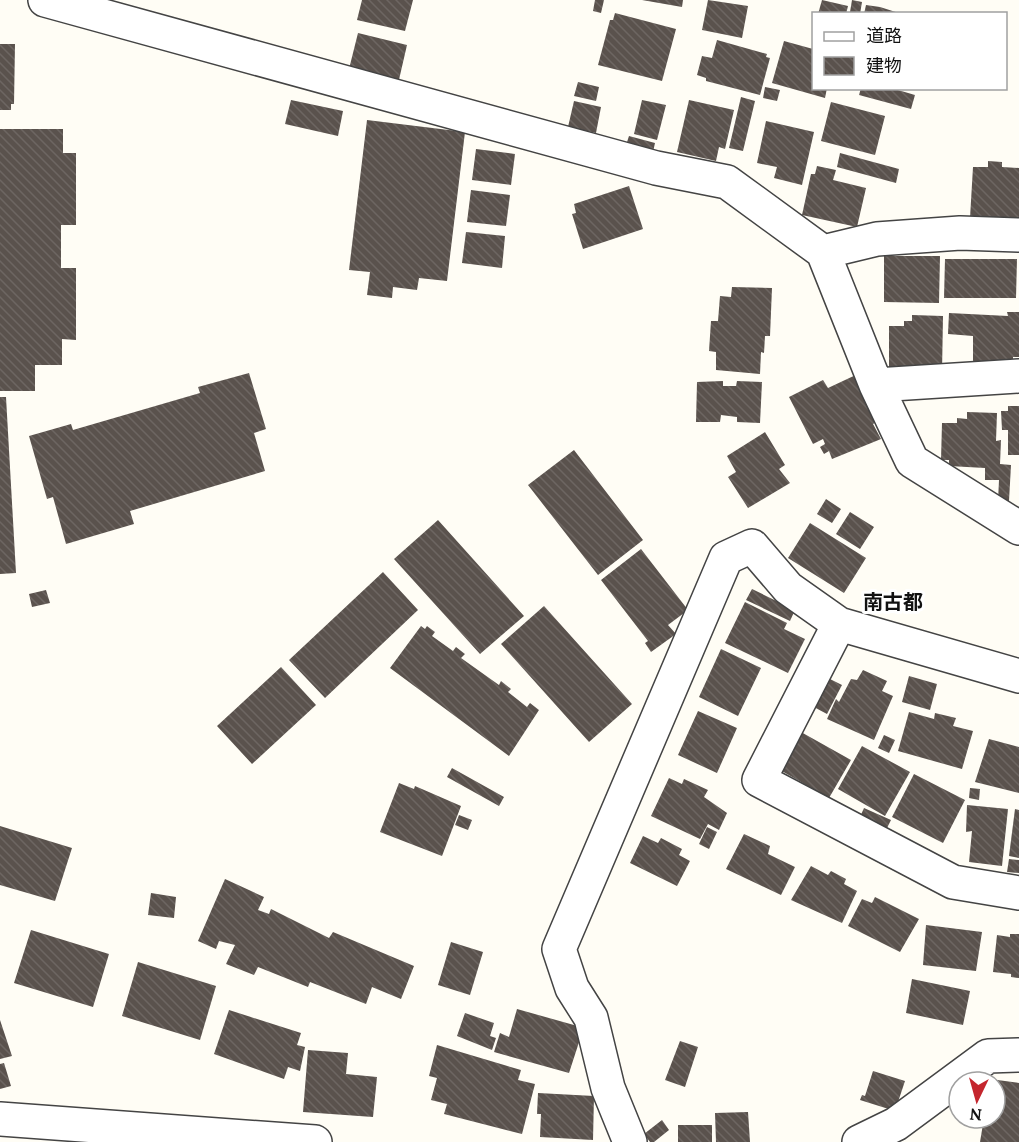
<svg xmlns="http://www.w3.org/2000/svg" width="1019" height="1142" font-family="Lora,'Noto Sans JP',serif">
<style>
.building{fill:url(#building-back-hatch)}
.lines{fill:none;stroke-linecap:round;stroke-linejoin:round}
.street-casing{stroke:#444;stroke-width:36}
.street{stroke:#fff;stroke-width:33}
.labels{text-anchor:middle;stroke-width:6;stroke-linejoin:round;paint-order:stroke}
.quarter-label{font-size:20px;font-weight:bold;fill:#111;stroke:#fff}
</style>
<defs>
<pattern id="building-back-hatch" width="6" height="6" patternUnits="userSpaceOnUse" patternTransform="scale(1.5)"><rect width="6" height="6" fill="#5a524d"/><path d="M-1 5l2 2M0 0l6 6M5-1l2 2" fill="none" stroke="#6d6662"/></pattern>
</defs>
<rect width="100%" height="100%" fill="#fffdf5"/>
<path class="building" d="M362 0H413L405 31 357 20Z
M595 0H604L601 13 593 11Z
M642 0H683L682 7Z
M708 0 748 6 742 38 702 30Z
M822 0 848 6 846 14H818Z
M852 0 862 2 860 14 850 12Z
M866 5 880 7 902 14H864Z
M615 13 676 29 662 81 598 65 610 20H613Z
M358 33 407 45 398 84 348 73Z
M717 40 767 54 766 57 770 58 760 95 706 81V78L697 75 702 56 712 58Z
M784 41 813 49V88H827L825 98 772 83Z
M0 44H15L14 104H11V110H0Z
M578 82 599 87 596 101 574 96Z
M765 87 780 90 777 101 763 98Z
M861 88H891L915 95 911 109 859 95Z
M741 97 755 101 743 151 729 148Z
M291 100 343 111 338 136 285 124Z
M642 100 666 105 657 140 634 134Z
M689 100 734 110 725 149 719 147 716 161 677 152Z
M574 101 601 107 596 133 568 127Z
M831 102 885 116 875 155 821 141Z
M367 120 465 132 447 281 419 278 417 290 393 287 392 298 367 295 370 272 349 270Z
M766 121 814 132 802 185 774 178 777 167 757 163Z
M0 129H63V153H76V225H61V268H76V340L62 339V365H35V391H0Z
M629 136 655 143 653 152 626 145Z
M476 149 515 154 511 185 472 180Z
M840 153 899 169 896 183 837 167Z
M988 161 1002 162V167L1019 168V220L970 218 973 167H988Z
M817 166 836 170 833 180 866 188 857 227 802 215 811 174H815Z
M629 186 643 229 583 249 572 214 576 213 574 204Z
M471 190 510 195 506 226 467 222Z
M466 232 505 236 502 268 462 263Z
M884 256H940L939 303 884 302Z
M945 259H1017L1016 298H944Z
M732 287 772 288 770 336H765L764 353 761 352 760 374 716 370V352L709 351 711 321H718L720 296 731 297Z
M1007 312H1019V357H1013V375L973 364V336L948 334 949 313 1008 316Z
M912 315 943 316 942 373H894V367H889V326H904V321H912Z
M249 373 266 429 254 433 265 471 130 511 134 524 66 544 53 497 47 499 29 436 71 424 73 430 200 393 198 387Z
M860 373 882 419 873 424 881 439 832 459 829 451 824 454 820 447 825 444 823 439 813 444 789 397 823 380 828 388Z
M723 381V386H736L737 381 762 382 760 423 737 422V417L721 415 720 422H696L697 382Z
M0 397H6L16 573 0 574Z
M1008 406H1019V455H1008V430H1002L1001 411H1008Z
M967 412 997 413 996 441 1001 440 1000 464 1011 465 1009 501H998L999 480H985V468L949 466V460H941L942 423H957V418L967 419Z
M765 432 785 465 779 469 790 483 748 508 728 477 736 472 727 456Z
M574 450 643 540 598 575 528 485Z
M826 499 841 509 832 523 817 514Z
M850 512 874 527 860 549 836 534Z
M438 520 524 616 480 654 394 559Z
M810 523 866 558 844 593 788 558Z
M641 549 688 610 668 625 676 634 651 652 645 643 648 641 601 580Z
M383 572 418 610 325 698 289 660Z
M752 589 795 610 790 621 746 600Z
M46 590 50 603 32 607 29 594Z
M745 602 787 623 784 629 805 639 788 673 725 643Z
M544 606 632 704 589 742 501 644Z
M421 626 425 629 427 626 435 632 432 636 453 651 456 647 465 654 461 658 499 685 501 681 511 689 508 692 527 707 530 703 539 710 509 756 390 668Z
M721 649 761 668 738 716 699 697Z
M281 667 316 705 252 764 217 726Z
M863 670 887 681 882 691 893 696 874 740 827 719 836 699 839 702 851 679 857 680Z
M824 676 842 685 827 714 810 705Z
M909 676 937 684 930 710 902 702Z
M698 711 737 728 717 773 678 755Z
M909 712 934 719 935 713 956 718 953 726 973 731 962 769 898 751Z
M801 732 851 760 829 798 780 770Z
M884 735 895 740 889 753 878 748Z
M989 739 1019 747V793L975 782Z
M862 746 910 772 885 816 838 789Z
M452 768 504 797 499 806 447 777Z
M914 774 965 800 943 843 892 817Z
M669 778 682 784 684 779 708 790 704 797 727 813 719 830 708 824 700 839 651 816Z
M399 783 414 789 415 786 461 806 442 856 380 832Z
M970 788 980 789 979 800 969 798Z
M967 805 1008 809 1002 866 969 862 972 831 966 832Z
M864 808 891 820 881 840 855 828Z
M1015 809 1019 810V858L1009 856Z
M459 815 472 820 468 830 455 825Z
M0 826 72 848 55 901 0 885Z
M707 827 717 832 709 849 699 844Z
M744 834 770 846 768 854 795 867 781 895 726 869Z
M643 836 658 843 661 838 682 849 679 855 690 861 677 886 630 863Z
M1009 859 1019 860V873L1007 872Z
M811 866 828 875 831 871 846 879 844 884 857 891 842 923 791 900Z
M225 879 264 897 258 910 269 914 271 909 329 938 333 932 414 966 401 999 372 987 366 1004 310 982 308 987 258 967 254 975 226 964 235 945 219 941 216 949 198 941Z
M151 893 176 897 174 918 148 915Z
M875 897 919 919 900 952 848 926 862 899 872 903Z
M926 925 982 932 976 971 923 965Z
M31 930 109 954 93 1007 14 983Z
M1010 934H1019V978L1011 977V974L993 972 997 935 1010 937Z
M451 942 483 952 470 995 438 985Z
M138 962 216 986 200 1040 122 1016Z
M912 979 970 991 963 1025 906 1013Z
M517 1009 581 1027V1036L569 1073 494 1052 500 1033 509 1037Z
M229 1010 301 1033 297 1045 305 1047 300 1071 288 1067 284 1079 214 1054Z
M465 1013 494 1023 490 1036 496 1038 492 1050 457 1036Z
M0 1020 12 1056 0 1059Z
M680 1041 698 1047 685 1087 665 1080Z
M437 1045 521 1070 518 1080 535 1084 522 1134 444 1114 447 1104 431 1100 437 1078 429 1076Z
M308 1050 348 1053 346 1074 377 1077 373 1117 303 1112Z
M4 1063 11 1086 0 1089V1064Z
M873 1071 905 1081 895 1111 860 1100 862 1095 865 1096Z
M990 1079 1019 1083V1142H980L984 1118H995V1082H990Z
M538 1093 594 1096 593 1140 540 1137 541 1114H537Z
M748 1112 750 1142H716L715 1113Z
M662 1120 669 1130 654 1142H650L644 1134Z
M678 1125H712V1142H678Z"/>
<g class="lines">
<defs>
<path id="street" d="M45 0 656 168 727 182 823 252 876 385 912 461 1019 528
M823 252 877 239 960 233 1019 235
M876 385 1019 376
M1019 676 839 624 759 780 953 882 1019 893
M0 1119 315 1142
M630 1142 608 1088 591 1018 572 988 559 949 726 558 752 546 788 588 839 624
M859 1142 896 1124 988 1056 1019 1055"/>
</defs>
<use href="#street" class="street-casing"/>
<use href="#street" class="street"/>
</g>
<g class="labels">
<g class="quarter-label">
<text x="893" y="609">南古都</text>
</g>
</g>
<rect x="812" y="12" width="195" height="78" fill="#ffffff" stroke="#a0a0a0" stroke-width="1.5"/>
<rect x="824" y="32" width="30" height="9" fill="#ffffff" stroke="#a0a0a0" stroke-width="1.5"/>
<text x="866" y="42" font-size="18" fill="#111111">道路</text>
<rect x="824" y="57" width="30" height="18" fill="url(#building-back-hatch)" stroke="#a0a0a0" stroke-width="1.5"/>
<text x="866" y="72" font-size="18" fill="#111111">建物</text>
<g transform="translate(977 1100) rotate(185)"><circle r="28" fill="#ffffff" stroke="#a0a0a0" stroke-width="1.5"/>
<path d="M0-4.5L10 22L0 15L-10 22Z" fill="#c4262e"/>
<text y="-9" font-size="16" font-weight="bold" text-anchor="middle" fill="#111111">N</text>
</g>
</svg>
